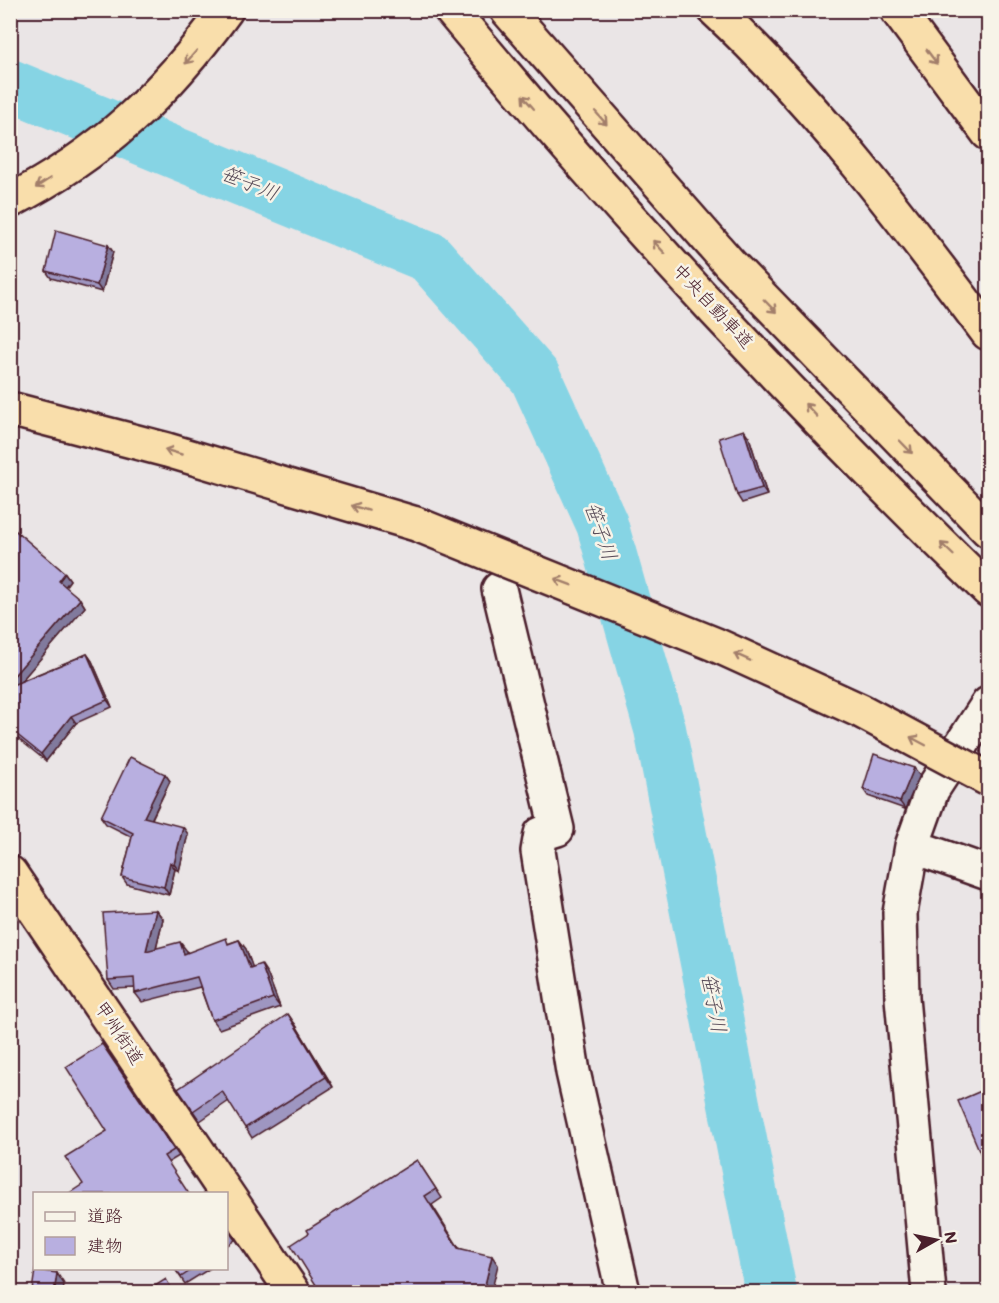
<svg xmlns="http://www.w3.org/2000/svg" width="999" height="1303" font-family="Mali,'Klee One',sans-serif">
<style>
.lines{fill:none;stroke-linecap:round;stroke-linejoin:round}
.river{stroke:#86d4e4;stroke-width:52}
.minor-casing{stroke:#4a1f2b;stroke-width:38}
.highway-casing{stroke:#4a1f2b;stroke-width:38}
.minor{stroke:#f7f3e8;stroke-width:33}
.highway{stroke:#f9deab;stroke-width:33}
.highway-bridge-casing{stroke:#4a1f2b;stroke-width:38;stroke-linecap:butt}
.highway-bridge{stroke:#f9deab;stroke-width:33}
.wall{fill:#9e96c1;stroke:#4a1f2b;stroke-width:1.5}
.shaded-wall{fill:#817a9d;stroke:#4a1f2b;stroke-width:1.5}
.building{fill:#b8afe0;stroke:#4a1f2b;stroke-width:1.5}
.oneway{stroke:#a27e6b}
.labels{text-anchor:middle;stroke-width:5;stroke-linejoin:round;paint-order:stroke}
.street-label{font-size:18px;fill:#4a1f2b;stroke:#f7f3e8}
.water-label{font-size:20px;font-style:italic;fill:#594c59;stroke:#f7f3e8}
</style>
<rect width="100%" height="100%" fill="#eae5e6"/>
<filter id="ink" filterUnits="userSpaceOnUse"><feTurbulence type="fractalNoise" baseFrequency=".0167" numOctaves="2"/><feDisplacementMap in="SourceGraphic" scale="12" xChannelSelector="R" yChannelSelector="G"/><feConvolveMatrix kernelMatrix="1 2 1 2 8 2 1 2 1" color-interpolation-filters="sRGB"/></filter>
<g filter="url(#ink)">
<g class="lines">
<path class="river" d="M10 85 429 257 535 377 602 524 660 729 771 1292"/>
<defs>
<path id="minor" d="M499 589 557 829 541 834 538 851 573 1072 623 1292
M912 846 988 873
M929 1292 902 998 900 913 912 846 932 790 988 704"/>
<path id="highway" d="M451 10C618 212 800 407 988 590
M507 10 730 264 988 530
M715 10C818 106 904 221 988 333
M897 10 988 133
M10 201C102 154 166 93 226 10
M10 409 167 450 416 524
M10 873 293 1292"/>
</defs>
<use href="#minor" class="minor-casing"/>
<use href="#highway" class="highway-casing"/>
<use href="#minor" class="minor"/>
<use href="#highway" class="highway"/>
<defs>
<path id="highway-bridge" d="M416 524 714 644 861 711 988 779"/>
</defs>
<use href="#highway-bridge" class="highway-bridge-casing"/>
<use href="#highway-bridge" class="highway-bridge"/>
</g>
<path class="wall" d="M108 245 113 252 102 292 51 278 46 271Z
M749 437 767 495 742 503 737 495Z
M10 526 65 573 70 580 65 587 80 599 85 607 21 681 87 654 92 661 112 707 76 723 46 761 10 732Z
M165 774 170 781 152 819 188 834 179 871 175 869 169 895 127 884 122 877 132 837 106 824 101 817Z
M920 775 905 809 868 796 863 789Z
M156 910 163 919 156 948 187 951V953L230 943 239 940 246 949 252 967 267 973 280 1007 219 1029 212 1020 200 987 142 1002 135 993V988L114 989 108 980Z
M295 1024 333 1087 252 1138 229 1101 200 1121 178 1089Z
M102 1044 179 1156 169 1162 83 1184 107 1131Z
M988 1088V1163L987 1164 982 1157Z
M417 1160 442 1198 432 1205 459 1248 498 1265 309 1233Z
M226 1227 235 1240 226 1246Z
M175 1269H209L185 1284Z"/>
<path class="shaded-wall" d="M108 245 113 252 102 292 97 285Z
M744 430 749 437 767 495 762 488Z
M65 573 70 580 64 588 59 581Z
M80 599 85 607 10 694V680Z
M87 654 92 661 112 707 107 700Z
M71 716 76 723 46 761 41 754Z
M914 768 920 775 905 809 900 802Z
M165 774 170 781 149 824 144 817Z
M183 827 188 834 179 871 174 864Z
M170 862 175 869 169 895 164 887Z
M156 910 163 919 153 960 146 951Z
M239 940 246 949 256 977 250 968Z
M180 942 187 951 190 963 184 954Z
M261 964 267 973 280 1007 273 998Z
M288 1014 295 1024 333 1087 326 1077Z
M492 1256 498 1265 491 1293H483Z
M57 1273 64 1284 63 1293H54Z"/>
<path class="building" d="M56 230 108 245 97 285 46 271Z
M744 430 762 488 737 495 719 438Z
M10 526 65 573 59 581 80 599 10 680Z
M87 654 107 700 71 716 41 754 10 729V686Z
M874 754 914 768 900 802 863 789Z
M130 757 165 774 144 817 183 827 174 864 170 862 164 887 122 877 133 833 101 817Z
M156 910 146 951 180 942 184 954 226 938 228 944 239 940 250 968 261 964 273 998 212 1020 197 977 135 993 134 978 108 980 103 913Z
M288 1014 326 1077 245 1128 222 1091 193 1111 178 1089Z
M102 1044 174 1150 164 1156 189 1194H68L83 1184 65 1157 107 1131 66 1067Z
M988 1088V1154L982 1157 958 1101Z
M417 1160 436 1189 425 1196 458 1248 492 1256 483 1293H321L291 1245 309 1233 307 1230Z
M226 1227 231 1233 226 1236Z
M175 1269H193L181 1277Z
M35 1270 57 1273 54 1293H18L19 1289 32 1291Z
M166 1279 174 1293H144Z"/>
<defs><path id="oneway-shaft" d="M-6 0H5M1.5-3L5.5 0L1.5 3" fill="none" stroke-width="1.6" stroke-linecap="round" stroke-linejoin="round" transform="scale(1.5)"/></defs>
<g class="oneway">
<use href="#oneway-shaft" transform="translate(191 57) rotate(131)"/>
<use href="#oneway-shaft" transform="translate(932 57) rotate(53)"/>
<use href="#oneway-shaft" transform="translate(528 102) rotate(-131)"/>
<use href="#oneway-shaft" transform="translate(601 118) rotate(49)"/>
<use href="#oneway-shaft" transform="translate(43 183) rotate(147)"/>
<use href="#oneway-shaft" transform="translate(659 247) rotate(-133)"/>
<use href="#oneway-shaft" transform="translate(770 306) rotate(46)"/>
<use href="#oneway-shaft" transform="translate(811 410) rotate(-133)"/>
<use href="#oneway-shaft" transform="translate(906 447) rotate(46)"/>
<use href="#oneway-shaft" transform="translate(173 452) rotate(-164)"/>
<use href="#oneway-shaft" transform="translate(360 508) rotate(-163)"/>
<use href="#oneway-shaft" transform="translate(947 549) rotate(-136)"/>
<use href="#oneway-shaft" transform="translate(563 582) rotate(-159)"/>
<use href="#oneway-shaft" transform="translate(742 657) rotate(-156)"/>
<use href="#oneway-shaft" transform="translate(918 741) rotate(-152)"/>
</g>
</g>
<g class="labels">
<g class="street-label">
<text transform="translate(713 306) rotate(47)" y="6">中央自動車道</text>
<text transform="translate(119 1033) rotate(56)" y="6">甲州街道</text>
</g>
<g class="water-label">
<text transform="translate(250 183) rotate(22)" y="7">笹子川</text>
<text transform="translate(601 531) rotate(71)" y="7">笹子川</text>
<text transform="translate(714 1003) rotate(79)" y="7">笹子川</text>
</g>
</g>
<rect width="999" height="1303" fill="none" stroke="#f7f3e8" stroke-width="36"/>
<rect x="18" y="18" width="963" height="1267" fill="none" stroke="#4a1f2b" stroke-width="2" filter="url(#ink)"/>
<rect x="33" y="1192" width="195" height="78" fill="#f7f3e8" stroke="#b29e9c" stroke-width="1.5"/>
<rect x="45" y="1212" width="30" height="9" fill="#f7f3e8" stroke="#b29e9c" stroke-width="1.5"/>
<text x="87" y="1222" font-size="18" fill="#4a1f2b">道路</text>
<rect x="45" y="1237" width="30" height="18" fill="#b8afe0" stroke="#b29e9c" stroke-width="1.5"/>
<text x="87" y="1252" font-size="18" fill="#4a1f2b">建物</text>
<g transform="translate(936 1240) rotate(81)" stroke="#f7f3e8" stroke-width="4.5" paint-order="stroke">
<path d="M0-4.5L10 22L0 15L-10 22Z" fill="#4a1f2b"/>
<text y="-9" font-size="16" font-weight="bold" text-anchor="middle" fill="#4a1f2b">N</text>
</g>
</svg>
